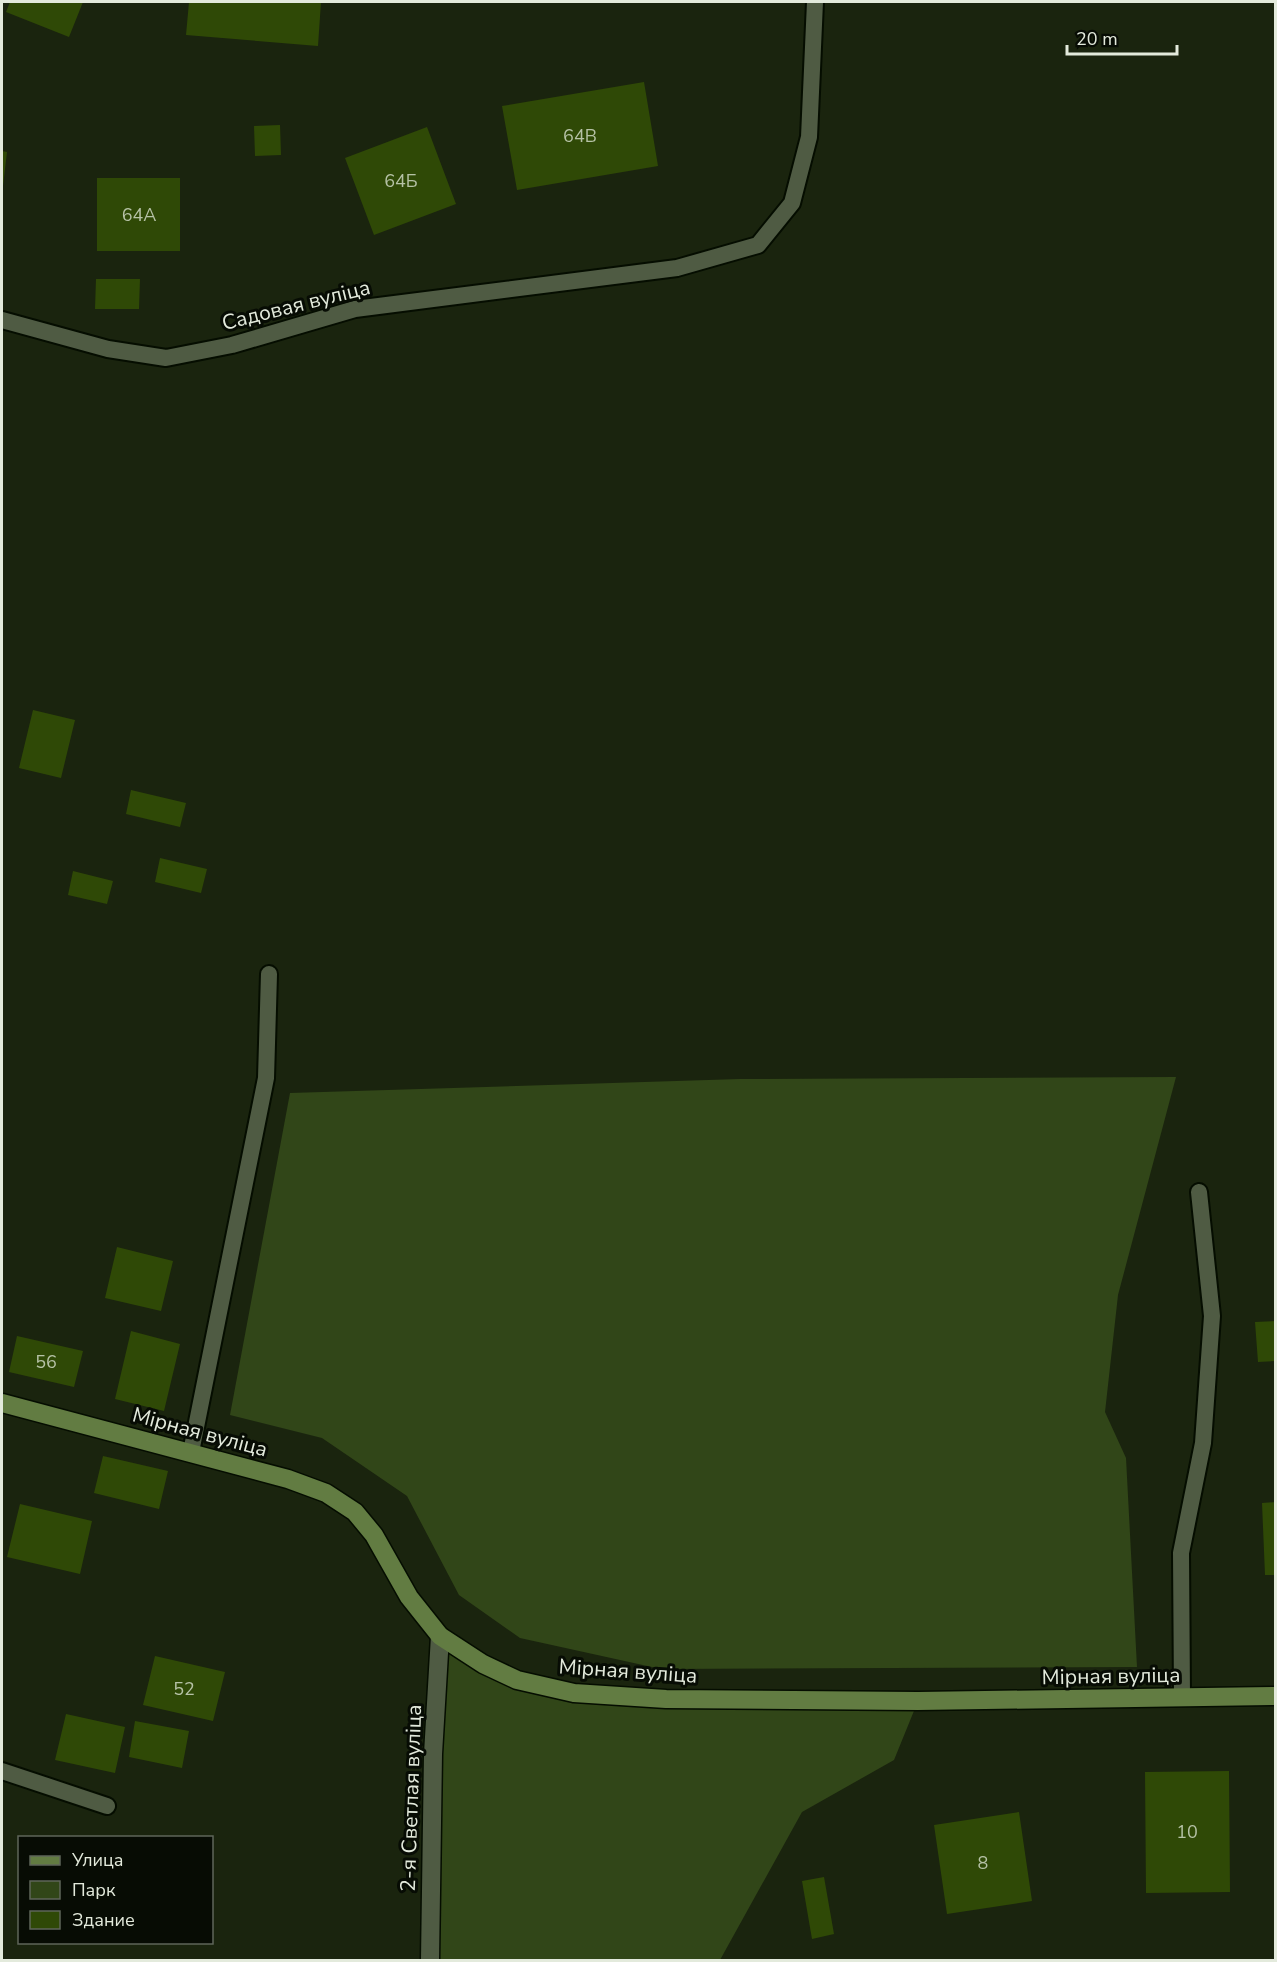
<svg xmlns="http://www.w3.org/2000/svg" width="1277" height="1962" font-family="'Nunito Sans',sans-serif">
<style>
.green{fill:#314618}
.building{fill:#2f4906}
.lines{fill:none;stroke-linecap:round;stroke-linejoin:round}
.lane-casing{stroke:#050d00;stroke-width:20}
.street-casing{stroke:#050d00;stroke-width:21}
.secondary-casing{stroke:#050d00;stroke-width:21}
.lane{stroke:#4f5b43;stroke-width:16}
.street{stroke:#4f5b43;stroke-width:18}
.secondary{stroke:#627c42;stroke-width:18}
.labels{text-anchor:middle;stroke-width:6;stroke-linejoin:round;paint-order:stroke}
.number-label{font-size:18px;fill:#b6c2a6}
.street-label{font-size:21px;fill:#e3eadc;stroke:#070c04}
</style>
<rect width="100%" height="100%" fill="#1a240e"/>
<path class="green" d="M1176 1077 1118 1295 1105 1412 1126 1458 1137 1667 661 1669 520 1638 459 1595 407 1496 322 1438 230 1415 290 1093 740 1079Z
M440 1636 483 1664 574 1693 918 1701 894 1760 802 1812 720 1960H434Z"/>
<path class="building" d="M10 2H83L69 37 6 12Z
M189 2H321L318 46 186 35Z
M644 82 658 166 517 190 502 106Z
M280 125 281 155 255 156 254 126Z
M427 127 456 204 374 235 345 158Z
M2 151 7 152 3 186H2Z
M97 178H180V251H97Z
M96 279H140L139 309H95Z
M33 710 75 720 61 778 19 768Z
M131 790 186 803 180 827 126 814Z
M160 858 207 869 201 893 155 882Z
M73 871 113 881 107 904 68 895Z
M117 1247 173 1261 161 1311 105 1298Z
M1276 1321V1361L1258 1362 1255 1322Z
M131 1331 180 1344 164 1411 115 1399Z
M17 1336 83 1351 74 1387 9 1372Z
M103 1456 168 1471 159 1509 94 1493Z
M1276 1502V1575H1265L1262 1503Z
M20 1504 92 1521 80 1574 7 1557Z
M155 1656 225 1672 213 1721 143 1705Z
M66 1714 125 1727 115 1773 55 1760Z
M135 1721 189 1731 182 1768 129 1757Z
M1229 1771 1230 1892 1146 1893 1145 1772Z
M1019 1812 1032 1901 947 1914 934 1825Z
M824 1877 834 1934 812 1939 802 1881Z"/>
<g class="lines">
<defs>
<path id="lane" d="M2 320 108 349 166 358 232 345 355 309 677 268 758 245 792 203 809 137 815 2
M191 1452 266 1078 269 974
M1182 1697 1181 1553 1203 1443 1212 1316 1199 1192
M2 1771 107 1806"/>
<path id="street" d="M430 1960 433 1754 440 1636"/>
<path id="secondary" d="M2 1403 288 1479 326 1493 355 1512 374 1535 409 1597 440 1636 483 1664 517 1680 574 1693 666 1699 918 1701 1276 1696"/>
</defs>
<use href="#lane" class="lane-casing"/>
<use href="#street" class="street-casing"/>
<use href="#secondary" class="secondary-casing"/>
<use href="#lane" class="lane"/>
<use href="#street" class="street"/>
<use href="#secondary" class="secondary"/>
</g>
<g class="labels">
<g class="number-label">
<text x="580" y="142">64В</text>
<text x="401" y="187">64Б</text>
<text x="139" y="221">64А</text>
<text x="46" y="1368">56</text>
<text x="184" y="1695">52</text>
<text x="1187" y="1838">10</text>
<text x="983" y="1869">8</text>
</g>
<g class="street-label">
<text transform="translate(296 305) rotate(-14)" y="7">Садовая вуліца</text>
<text transform="translate(200 1432) rotate(15)" y="7">Мірная вуліца</text>
<text transform="translate(628 1671) rotate(4)" y="7">Мірная вуліца</text>
<text transform="translate(1111 1676) rotate(-1)" y="7">Мірная вуліца</text>
<text transform="translate(411 1798) rotate(-88)" y="7">2-я Светлая вуліца</text>
</g>
</g>
<rect width="1277" height="1962" fill="none" stroke="#e3eadc" stroke-width="6"/>
<rect x="18" y="1836" width="195" height="108" fill="#070c04" stroke="#5f655a" stroke-width="1.5"/>
<rect x="30" y="1856" width="30" height="9" fill="#627c42" stroke="#5f655a" stroke-width="1.5"/>
<text x="72" y="1866" font-size="18" fill="#e3eadc">Улица</text>
<rect x="30" y="1881" width="30" height="18" fill="#314618" stroke="#5f655a" stroke-width="1.5"/>
<text x="72" y="1896" font-size="18" fill="#e3eadc">Парк</text>
<rect x="30" y="1911" width="30" height="18" fill="#2f4906" stroke="#5f655a" stroke-width="1.5"/>
<text x="72" y="1926" font-size="18" fill="#e3eadc">Здание</text>
<path d="M1067 45v9h110v-9" fill="none" stroke="#e3eadc" stroke-width="3"/>
<text x="1076" y="45" font-size="18" fill="#e3eadc" stroke="#070c04" stroke-width="4.5" paint-order="stroke">20 m</text>
</svg>
